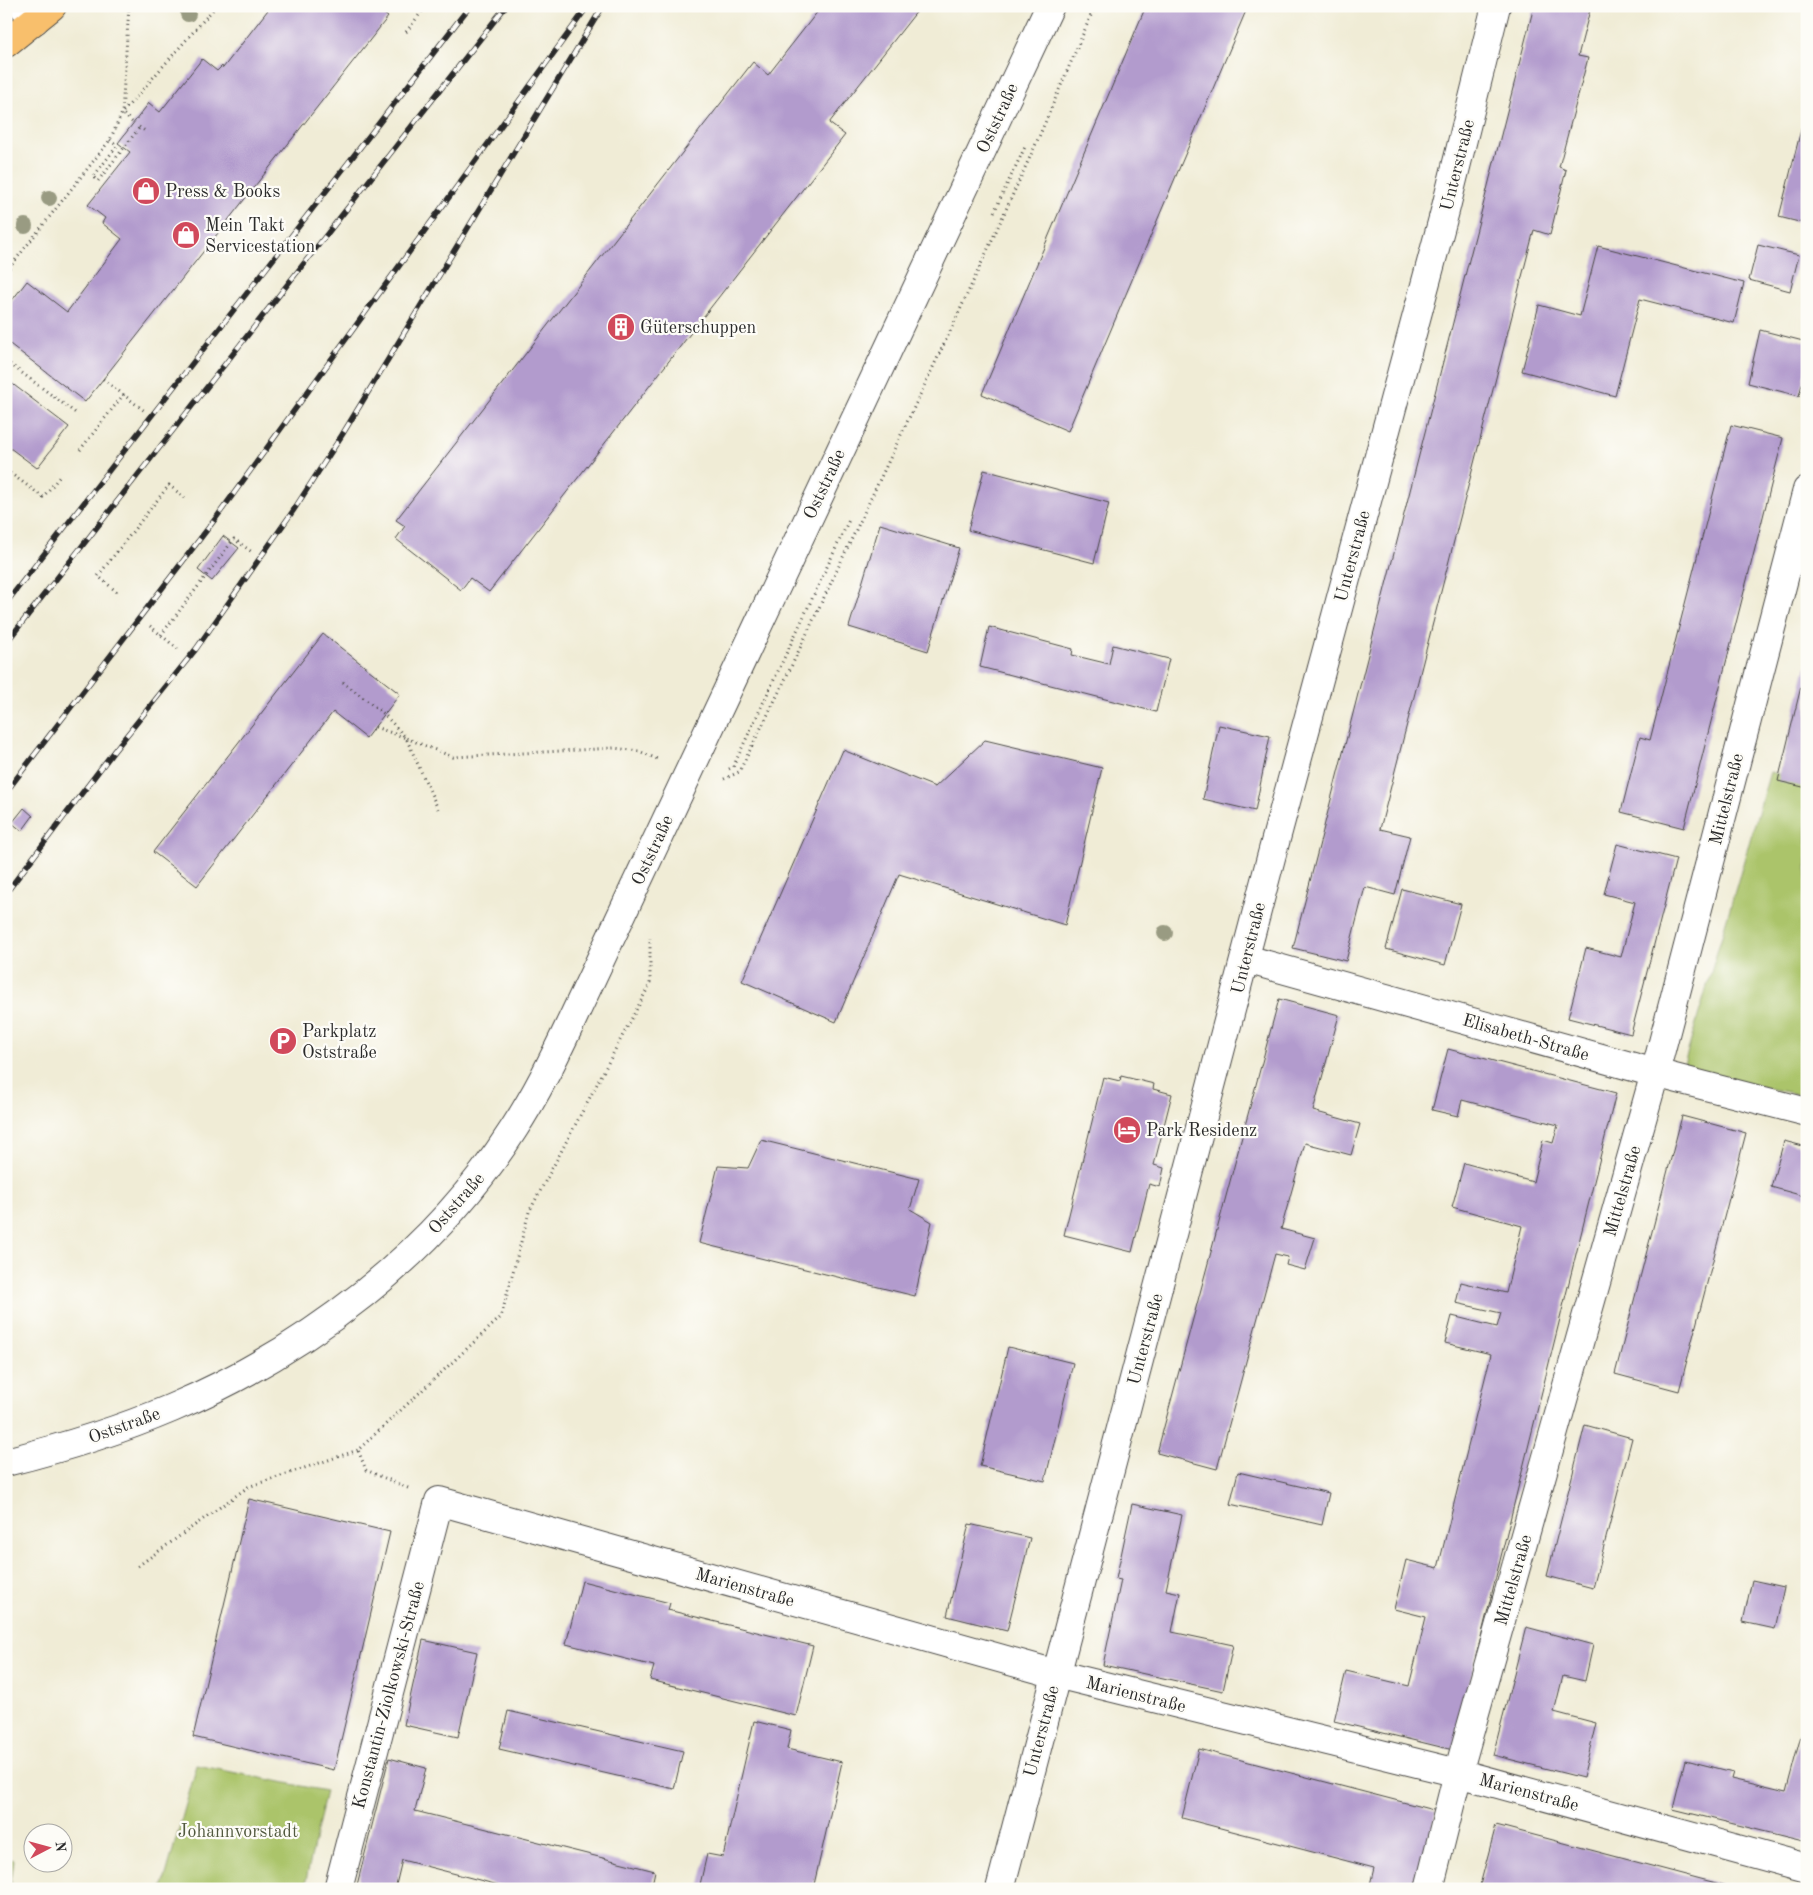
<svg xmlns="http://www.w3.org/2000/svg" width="1813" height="1895" font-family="'Old Standard TT',serif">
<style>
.green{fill:#abc46a;stroke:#6b784a}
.building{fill:#b29bcd}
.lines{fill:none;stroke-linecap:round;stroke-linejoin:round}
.street-casing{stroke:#494845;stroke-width:30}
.primary-casing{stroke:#494845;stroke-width:30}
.path{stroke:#494845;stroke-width:3;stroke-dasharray:1 4;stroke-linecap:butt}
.street{stroke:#fff;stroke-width:28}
.primary{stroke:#f8bf6c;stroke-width:28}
.rail-casing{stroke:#2b2b2b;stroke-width:5.5}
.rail{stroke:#fdfcf7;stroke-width:4;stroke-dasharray:11;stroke-linecap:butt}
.tree{fill:#999b82}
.labels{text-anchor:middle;stroke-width:4.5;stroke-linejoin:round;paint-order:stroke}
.street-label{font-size:18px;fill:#2b2b2b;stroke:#fdfcf7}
.poi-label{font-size:18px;fill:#2b2b2b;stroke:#fdfcf7;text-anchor:start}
.park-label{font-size:18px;fill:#51593e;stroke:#fdfcf7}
</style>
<rect width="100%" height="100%" fill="#fdfcf7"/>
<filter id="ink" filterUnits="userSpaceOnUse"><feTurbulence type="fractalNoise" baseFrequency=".02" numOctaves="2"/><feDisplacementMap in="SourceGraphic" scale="10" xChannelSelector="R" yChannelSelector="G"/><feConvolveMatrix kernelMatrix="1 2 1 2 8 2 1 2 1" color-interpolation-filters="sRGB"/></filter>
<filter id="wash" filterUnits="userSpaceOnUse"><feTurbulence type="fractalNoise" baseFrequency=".0096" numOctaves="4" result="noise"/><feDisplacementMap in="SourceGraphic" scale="20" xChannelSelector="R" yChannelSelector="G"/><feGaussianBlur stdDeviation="1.12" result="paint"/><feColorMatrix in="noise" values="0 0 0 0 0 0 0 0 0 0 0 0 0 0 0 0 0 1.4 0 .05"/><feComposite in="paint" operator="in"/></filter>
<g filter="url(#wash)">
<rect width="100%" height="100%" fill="#f0ecd6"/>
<path class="green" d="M1770 772 1807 781V1096L1682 1071Z
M197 1765 326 1791 304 1889H162Z
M6 1858 14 1860 10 1889H6Z"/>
<g id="blocks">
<path class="building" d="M271 6H374L388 17 85 402 6 341V308L27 281 67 312 122 239 102 223 105 218 88 205 130 152 118 143 149 103 160 112 202 59 217 71 222 66 223 68Z
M822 6H921L829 123 845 135 489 592 470 578 461 590 396 539 405 526 396 520 753 62 768 75Z
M1146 6H1248L1068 431 982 394Z
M1534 6H1591L1578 56 1588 58 1559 167 1566 170 1550 235 1534 230 1380 829 1410 836 1395 895 1365 887 1346 961 1293 948Z
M1806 110H1807V224L1779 217Z
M1758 245 1799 255 1790 291 1749 280Z
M1598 246 1744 283 1734 323 1640 299 1615 396 1522 371 1539 305 1580 316Z
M1760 330 1807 342V364L1799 396 1748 383Z
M6 379 69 427 37 468 6 445Z
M1731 425 1783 438 1684 828 1621 812 1640 737 1650 740Z
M984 470 1109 503 1094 563 968 530Z
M880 524 959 548 928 651 849 627Z
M223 536 239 548 212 581 198 570Z
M989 627 1073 649 1072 655 1109 664 1113 645 1169 659 1156 712 980 667Z
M323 634 400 694 366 738 333 712 197 886 153 852Z
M1806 666 1807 667V788L1778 781Z
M1219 725 1270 736 1255 811 1203 799Z
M985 740 1102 768 1065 925 899 874 836 1022 742 981 843 750 935 787Z
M24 808 33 816 22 831 12 823Z
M1617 844 1676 859 1631 1034 1568 1018 1586 948 1621 957 1635 902 1604 894Z
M1402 889 1461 904 1445 965 1386 949Z
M1279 999 1339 1015 1313 1111 1360 1124 1351 1155 1305 1143 1281 1229 1315 1238 1305 1270 1286 1265 1288 1257 1275 1254 1217 1469 1157 1453Z
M1448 1049 1616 1093 1453 1750 1334 1721 1346 1671 1409 1686 1426 1617 1394 1609 1406 1560 1438 1568 1491 1354 1445 1343 1452 1316 1497 1327 1501 1313 1456 1303 1461 1282 1506 1293 1522 1226 1452 1207 1464 1163 1533 1182 1543 1140 1553 1143 1558 1125 1462 1100 1458 1116 1432 1110Z
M1121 1076 1154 1084 1153 1089 1172 1094 1154 1165 1164 1168 1160 1187 1149 1184 1132 1252 1064 1235 1103 1077 1120 1081Z
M1682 1116 1746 1133 1679 1391 1615 1374Z
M761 1140 919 1179 910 1209 932 1222 915 1296 699 1243 718 1166 748 1168Z
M1784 1141 1807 1147V1197L1771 1187Z
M1008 1347 1073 1363 1045 1481 980 1466Z
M1585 1425 1632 1438 1593 1588 1547 1576Z
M1238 1472 1329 1493 1322 1525 1230 1504Z
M249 1499 390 1532 334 1770 193 1737Z
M1132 1504 1182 1515 1166 1590 1180 1593 1172 1632 1233 1645 1223 1691 1103 1665 1121 1580 1116 1579Z
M969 1524 1030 1538 1007 1631 947 1616Z
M1752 1580 1784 1587 1775 1629 1743 1622Z
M582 1581 670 1603 668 1610 813 1646 796 1716 650 1680 654 1666 566 1644Z
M1526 1627 1593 1645 1585 1681 1563 1676 1554 1712 1596 1723 1583 1778 1493 1755Z
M423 1640 477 1652 458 1737 404 1725Z
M508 1711 683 1751 674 1789 499 1749Z
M1807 1713V1842L1673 1809 1685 1760 1733 1772 1731 1779 1786 1792Z
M754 1721 791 1730 787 1749 842 1762 813 1889H699L707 1854 723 1857Z
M1199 1749 1437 1811 1416 1889H1369L1374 1868 1182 1818Z
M389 1758 426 1768 415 1811 655 1871 651 1889H514L402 1860 395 1889H356Z
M1496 1825 1735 1888V1889H1479Z"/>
</g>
</g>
<g filter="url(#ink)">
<use href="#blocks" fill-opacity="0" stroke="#494845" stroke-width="1"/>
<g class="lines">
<defs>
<path id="street" d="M23 6 35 20
M1246 959 1655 1073 1807 1112
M6 1462C62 1448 118 1431 172 1408 306 1351 434 1254 513 1130 536 1095 554 1058 572 1020L1050 6
M338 1889 439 1501 1056 1674 1458 1773 1807 1868
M1000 1889 1273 850 1445 211 1496 6
M1429 1889 1458 1773 1655 1073 1807 490"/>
<path id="primary" d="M6 43 52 6"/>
</defs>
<use href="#street" class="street-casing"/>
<use href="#primary" class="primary-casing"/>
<path class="path" d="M406 32 426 6
M132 122 122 113 216 6
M139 127 145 131
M110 140 117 146 93 177 98 181 140 127
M994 212 1025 147
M6 272 110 140 122 113 129 6
M6 361 77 414
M103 379 146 412
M80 450 124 394
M6 470 43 497 61 475
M117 592 98 576 169 485 185 498
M150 626 179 650
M161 635 234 539 252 552
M343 682 384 714 406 738 453 757 614 748 639 751 657 759
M375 727 406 738 438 809
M729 769 733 767 849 520
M724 779 739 772 782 686 954 323 1035 146 1095 6
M408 1488 366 1470 358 1450 501 1317 529 1212 650 984V938
M138 1566 248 1487 358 1450"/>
<use href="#street" class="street"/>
<use href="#primary" class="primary"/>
<defs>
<path id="rail" d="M6 603 470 6
M6 643 506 6
M6 792 216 518 588 6
M6 893 114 751 196 649 293 511 342 435 603 6"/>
</defs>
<use href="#rail" class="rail-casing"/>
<use href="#rail" class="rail"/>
</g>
<g class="tree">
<circle cx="188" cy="14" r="8"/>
<circle cx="49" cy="198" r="8"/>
<circle cx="25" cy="226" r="8"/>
<circle cx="1165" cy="933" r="8"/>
</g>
</g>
<defs>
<symbol id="shop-disc" viewBox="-11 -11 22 22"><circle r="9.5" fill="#d1495b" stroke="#fdfcf7"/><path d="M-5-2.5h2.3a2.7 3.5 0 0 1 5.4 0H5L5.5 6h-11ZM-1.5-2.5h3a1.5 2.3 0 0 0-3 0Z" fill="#fff"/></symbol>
<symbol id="building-disc" viewBox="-11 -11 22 22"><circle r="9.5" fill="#d1495b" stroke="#fdfcf7"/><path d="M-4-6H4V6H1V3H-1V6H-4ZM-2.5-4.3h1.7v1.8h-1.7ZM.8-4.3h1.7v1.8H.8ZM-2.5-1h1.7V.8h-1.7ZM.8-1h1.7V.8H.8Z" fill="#fff"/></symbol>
<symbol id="parking-disc" viewBox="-11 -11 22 22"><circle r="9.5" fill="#d1495b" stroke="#fdfcf7"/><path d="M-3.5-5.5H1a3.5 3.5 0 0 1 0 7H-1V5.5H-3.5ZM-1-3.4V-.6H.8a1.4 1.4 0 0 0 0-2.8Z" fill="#fff"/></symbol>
<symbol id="hotel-disc" viewBox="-11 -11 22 22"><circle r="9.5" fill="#d1495b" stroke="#fdfcf7"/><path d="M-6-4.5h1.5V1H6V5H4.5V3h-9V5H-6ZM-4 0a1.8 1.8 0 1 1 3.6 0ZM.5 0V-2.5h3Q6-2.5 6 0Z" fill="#fff"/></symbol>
</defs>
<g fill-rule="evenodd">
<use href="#shop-disc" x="130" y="175" width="32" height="32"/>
<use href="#shop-disc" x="170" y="219" width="32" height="32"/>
<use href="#building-disc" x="605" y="311" width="32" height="32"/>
<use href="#parking-disc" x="267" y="1025" width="32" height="32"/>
<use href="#hotel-disc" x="1111" y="1114" width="32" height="32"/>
</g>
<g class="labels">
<g class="street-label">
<text transform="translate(997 118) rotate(-65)" y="6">Oststraße</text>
<text transform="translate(1457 165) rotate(-76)" y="6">Unterstraße</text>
<text transform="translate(824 484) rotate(-65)" y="6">Oststraße</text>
<text transform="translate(1352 556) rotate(-75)" y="6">Unterstraße</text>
<text transform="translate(1726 799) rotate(-76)" y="6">Mittelstraße</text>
<text transform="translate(652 850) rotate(-65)" y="6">Oststraße</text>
<text transform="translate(1248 948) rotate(-76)" y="6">Unterstraße</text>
<text transform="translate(1526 1037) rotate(16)" y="6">Elisabeth-Straße</text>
<text transform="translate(1622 1191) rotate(-74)" y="6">Mittelstraße</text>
<text transform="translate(456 1203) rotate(-49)" y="6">Oststraße</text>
<text transform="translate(1145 1339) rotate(-75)" y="6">Unterstraße</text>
<text transform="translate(124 1425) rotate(-20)" y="6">Oststraße</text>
<text transform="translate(1513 1580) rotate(-74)" y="6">Mittelstraße</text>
<text transform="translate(745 1587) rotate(16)" y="6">Marienstraße</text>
<text transform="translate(1136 1694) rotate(14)" y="6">Marienstraße</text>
<text transform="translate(388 1695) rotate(-75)" y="6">Konstantin-Ziolkowski-Straße</text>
<text transform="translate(1041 1731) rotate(-75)" y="6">Unterstraße</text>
<text transform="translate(1529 1792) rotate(15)" y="6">Marienstraße</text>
</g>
<g class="poi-label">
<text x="165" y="197">Press &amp; Books</text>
<text x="205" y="231">Mein Takt<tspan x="205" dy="21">Servicestation</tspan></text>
<text x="640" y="333">Güterschuppen</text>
<text x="302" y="1037">Parkplatz<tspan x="302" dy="21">Oststraße</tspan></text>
<text x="1146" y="1136">Park Residenz</text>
</g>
<g class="park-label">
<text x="238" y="1837">Johannvorstadt</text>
</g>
</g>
<rect width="1813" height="1895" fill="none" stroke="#fdfcf7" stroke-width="25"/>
<g transform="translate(48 1848) rotate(84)"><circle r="24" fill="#fdfcf7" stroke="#a9a8a5"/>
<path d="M0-4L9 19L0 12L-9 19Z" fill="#d1495b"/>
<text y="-8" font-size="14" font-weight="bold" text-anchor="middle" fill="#2b2b2b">N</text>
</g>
</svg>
